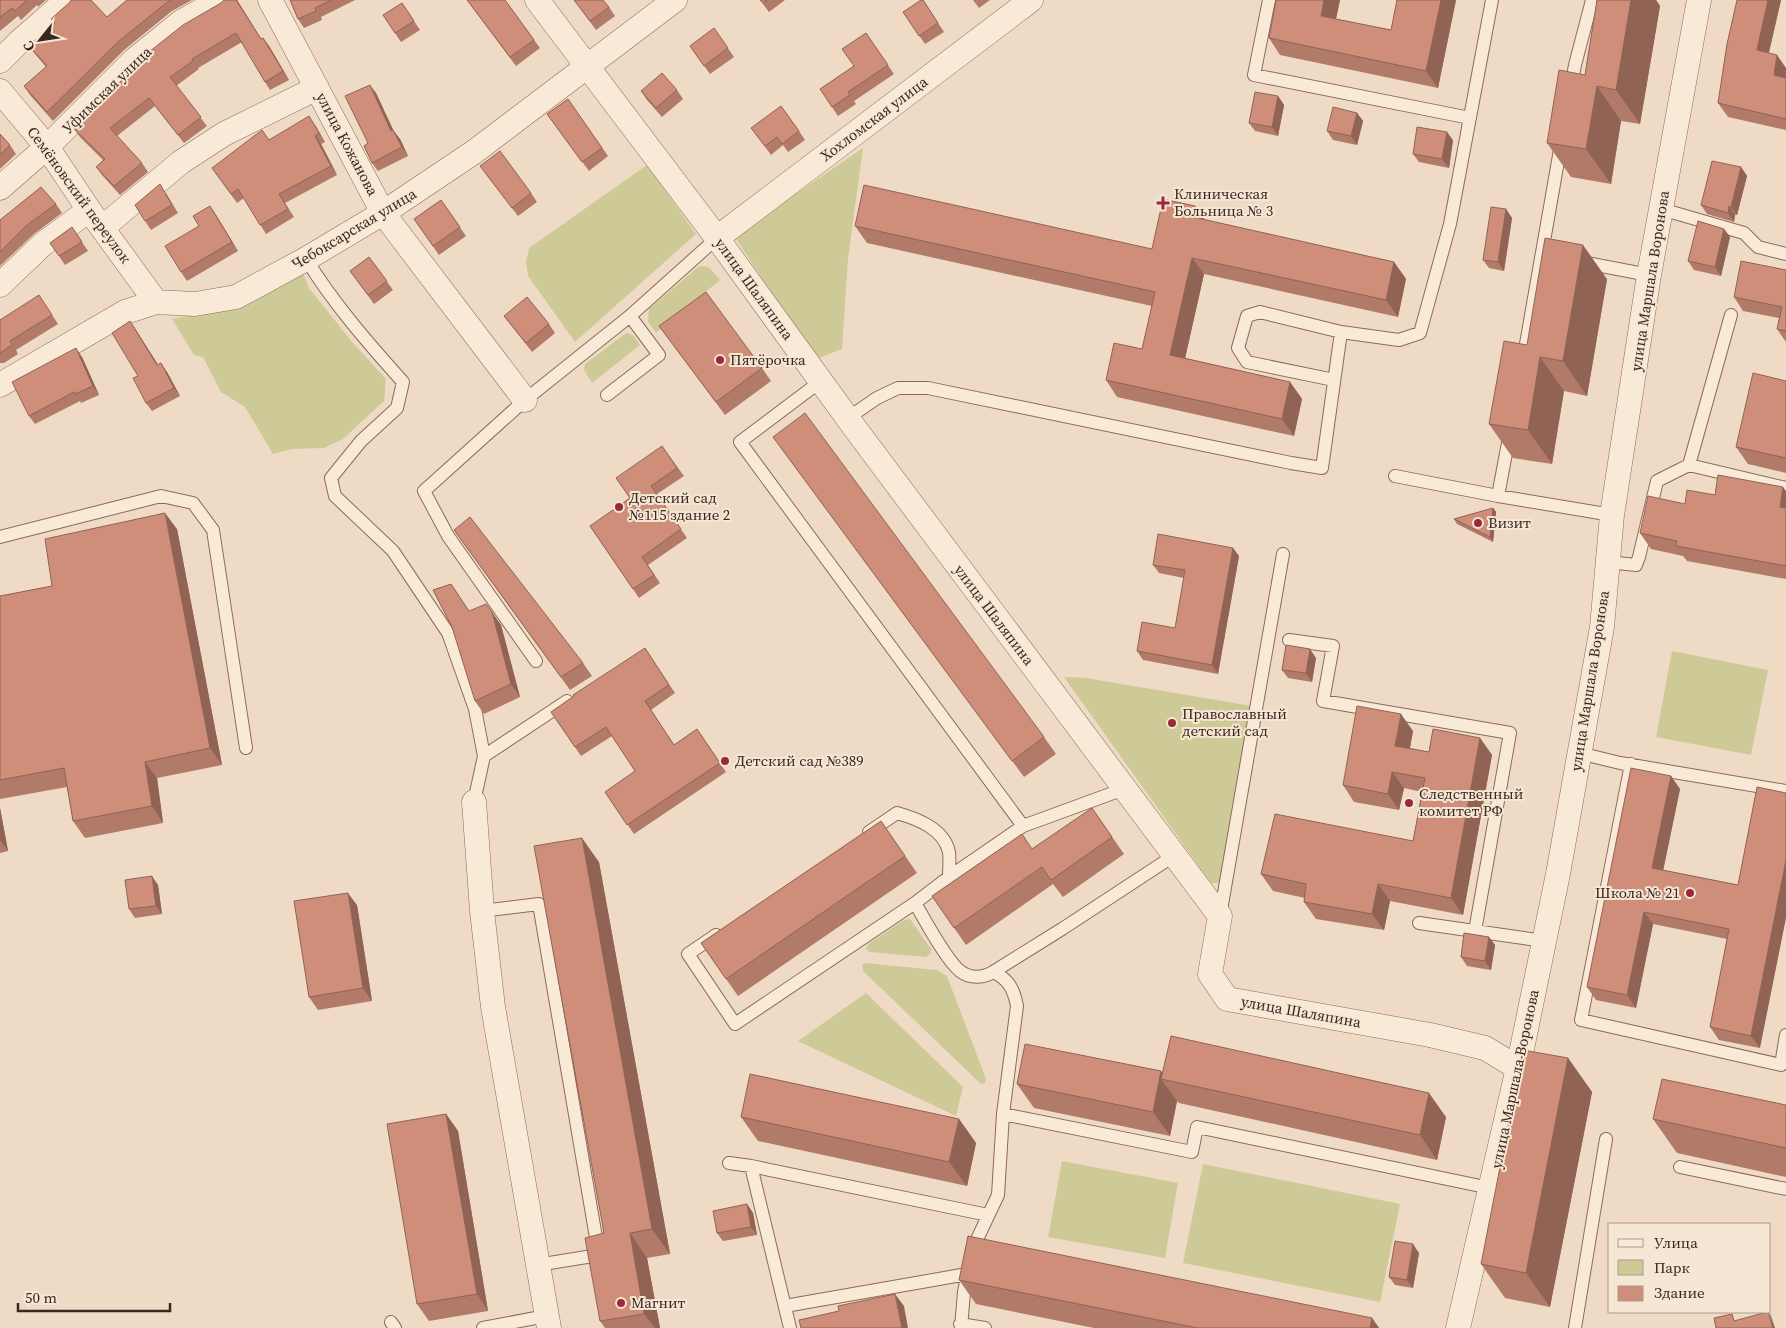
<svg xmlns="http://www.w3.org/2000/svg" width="1786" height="1328" font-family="'Source Serif 4',serif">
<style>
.green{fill:#ceca98}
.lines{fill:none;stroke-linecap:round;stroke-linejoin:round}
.service-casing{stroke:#8a6b5a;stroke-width:14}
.minor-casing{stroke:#8a6b5a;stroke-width:25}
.service{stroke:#f9ead8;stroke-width:12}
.minor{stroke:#f9ead8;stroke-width:24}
.wall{fill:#b17a69}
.shaded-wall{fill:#906355}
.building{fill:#ce8e7a;stroke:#906355}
.poi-dot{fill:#9b293e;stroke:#f6e7d4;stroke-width:2}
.labels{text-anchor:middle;stroke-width:4;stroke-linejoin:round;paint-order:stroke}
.street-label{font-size:15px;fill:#3a271f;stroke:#f6e7d4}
.poi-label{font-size:15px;fill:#3a271f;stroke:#f6e7d4;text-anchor:start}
</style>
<rect width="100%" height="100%" fill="#efdbc5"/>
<path class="green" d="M863 148 848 259 842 349 816 359 734 236Z
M647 165 696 234 575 342 528 276 526 262 529 248Z
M704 266 710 268 720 280 656 333 648 322 649 309 698 267Z
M303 273 309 288 353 343 386 379 384 401 343 439 324 448 292 449 273 454 245 407 221 392 203 357 194 355 172 319 248 303Z
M627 333 633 335 640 345 592 383 584 370 585 364 622 336Z
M1672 651 1768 670 1751 755 1656 737Z
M1064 677 1086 678 1252 706 1222 883H1211Z
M910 919 931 949 930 954 926 957 870 952 866 949 868 944 904 920Z
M865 963 937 970 947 976 986 1079 985 1083 981 1084 863 971 862 965Z
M866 993 963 1087 956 1116 798 1041Z
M1062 1161 1178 1183 1165 1258 1048 1237Z
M1203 1164 1400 1204 1380 1302 1183 1263Z"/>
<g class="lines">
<defs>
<path id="service" d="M1269 0 1254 75 1470 118
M1571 87 1575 65 1592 0
M1661 209 1744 233 1758 247 1786 254
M306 259C334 304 368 343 403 382L397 408 361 441 331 478 335 496 393 551 448 633 475 709 484 756 474 802
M1581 262 1649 275
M630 316 717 238
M1523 361 1561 144
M1334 380 1247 362 1238 348 1247 316 1260 312 1341 332
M821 381 740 442 1023 826 1124 789
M848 418 877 398 898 388H928L1291 463 1322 468 1341 332 1399 340 1420 333 1450 224 1492 0
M1689 465 1731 315
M1395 476 1498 496 1612 515
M1498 496 1510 432
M0 537 161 496 193 503 213 530 246 748
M1608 562 1636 565 1639 557 1657 481 1689 465 1786 488
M1289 640 1333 646 1323 701 1510 733 1475 931
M536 661 448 536 424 491 525 400 630 316 659 355 607 395
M1579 753 1620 763 1786 791
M484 756 567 701
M1631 764 1581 1020 1781 1065 1786 1035
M869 832 897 813C918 819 944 829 949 852 950 860 949 869 949 877
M915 903C925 920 946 960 960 971 970 979 983 978 993 972
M482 911 539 904 599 1255 537 1265
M1220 916 1283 554
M1419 923 1544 941
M716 935 688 954 735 1024 915 903 949 877 1023 826
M1003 1114 1192 1152 1197 1127 1490 1188
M729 1163 751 1166 988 1215
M751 1166 790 1328
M1680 1167 1786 1189
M785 1306 967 1274
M391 1322 395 1328
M960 1324 985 1328
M483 1328 546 1316
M961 1328 964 1292 972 1250 998 1195 1003 1114 1017 1006C1014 990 1009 979 993 972L1062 929 1175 855
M1575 1328 1606 1139"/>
<path id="minor" d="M270 0 383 213 525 400
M537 0 717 238 854 427 1220 916 1210 974 1227 999 1430 1035 1485 1048 1518 1068
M0 61 19 42 67 0
M0 91 47 147 89 210 156 302
M0 188 47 147 134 60 181 22 220 0
M102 228 181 162 224 134 317 88
M717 238 1031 0
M0 285 43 244 89 210
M0 385 125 312 156 302 195 304 236 297 306 259 383 213 474 152 675 0
M474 802 482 911 493 1007 549 1328
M1458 1328 1518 1068 1558 874 1602 627 1612 515 1649 275 1699 0"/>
</defs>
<use href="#service" class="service-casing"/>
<use href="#minor" class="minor-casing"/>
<use href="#service" class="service"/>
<use href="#minor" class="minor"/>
</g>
<path class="wall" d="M0 0H46L38 7 37 5 21 20 18 16 0 31Z
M127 0H192L172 11 124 50 53 121 30 95 24 86 46 67 35 54 29 46 54 24 51 19 107 17Z
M237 0 261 39 263 38 269 46 289 80 270 90 265 82 242 42 198 68 199 69 176 86 207 126 184 143 155 106 117 136 142 163 148 172 120 195 102 175 96 167 103 160 80 137 74 129 221 3Z
M290 0H355L321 17 322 20 304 28 298 19Z
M467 0H505L540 48 516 66Z
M574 0 609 7 615 16 596 30Z
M760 0H785L769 12Z
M923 0 944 32 925 44 903 12Z
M973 0H990L979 8Z
M1276 0H1340L1336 19 1391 30 1397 0H1456L1438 88 1280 55 1269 38Z
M1597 0H1656L1660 6 1640 124 1621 121 1611 184 1571 177 1547 143 1585 75Z
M1737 0H1781L1769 53 1786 68V130L1728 117 1718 103Z
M402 3 420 30 401 42 383 15Z
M714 28 734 57 710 74 690 46Z
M866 33 894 74 854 101 856 104 838 116 820 89 854 66Z
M677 90 683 99 662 117 647 100 641 91Z
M376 93 393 131 400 139 408 156 378 171 372 163 368 143Z
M1278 96 1284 105 1278 136 1255 131 1249 123Z
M568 99 608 156 589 171 547 114Z
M1357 113 1363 121 1357 145 1333 140 1327 131Z
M315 125 325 142 321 144 337 175 285 203 294 217 266 234 244 198 237 203 212 168 269 140Z
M751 128 799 131 805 140 788 152 783 145 771 155Z
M0 134 10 145 16 154 0 169Z
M1453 140 1449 168 1419 162 1413 154Z
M1741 167 1747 176 1737 215H1735L1734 222 1707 214 1701 205Z
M486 174 531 193 537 202 518 216Z
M166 193 178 213 151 230 145 221Z
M441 200 466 236 439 255 414 219Z
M56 204 62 213 34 234 0 266V220Z
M1506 209 1512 218 1504 271 1489 268 1483 260Z
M216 215 238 251 187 281 181 272 199 226Z
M1205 220 1394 262 1406 279 1398 317 1204 274 1185 358 1290 382 1302 399 1294 436 1117 397 1106 380 1142 349 1152 306 867 243 855 226 1152 249Z
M72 227 88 251 65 265 59 256Z
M1724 229 1730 237 1721 276 1694 270 1688 261Z
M369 257 393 290 374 304 350 271Z
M1786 270V342L1777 329 1779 318 1743 311 1734 297Z
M1607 279 1587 396 1564 391 1552 464 1513 458 1489 424 1527 345Z
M45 304 58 324 16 350 18 354 4 363H0V320Z
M504 316 549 324 555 333 532 352Z
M130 321 158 365 167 372 180 396 152 411 146 403 138 376Z
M659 326 762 368 771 381 725 415Z
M82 357 99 395 81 403 80 401 35 424 29 416Z
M1786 381V473L1748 464 1736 447Z
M773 437 1044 737 1056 754 1024 777Z
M662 446 684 476 657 494 687 538 648 565 660 583 639 598 590 526 630 498Z
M1786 491V579L1687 561 1683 556 1651 549 1640 533 1685 504 1715 495Z
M1493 508 1496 512 1493 542 1457 524 1454 519Z
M177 529 222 765 157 778 163 823 85 838 73 821 67 787 0 799V596L52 586Z
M454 530 583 663 592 676 570 690Z
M1233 548 1239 556 1218 674 1143 660 1137 651 1175 628 1184 578 1159 573 1153 565Z
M470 611 501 625 520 697 484 714 475 701Z
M645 648 675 693 651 710 674 745 697 729 726 772 634 834 605 792 635 771 612 736 581 756 551 712Z
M1316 658 1312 682 1288 678 1282 670Z
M1413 731 1410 748 1429 752 1480 738 1492 755 1463 915 1390 901 1384 930 1316 919 1304 902 1305 898 1273 891 1261 874 1413 841 1422 792 1404 788 1399 810 1354 802 1343 785Z
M1671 776 1680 789 1663 870 1738 885 1760 1048 1719 1040 1710 1027 1727 939 1653 924 1636 1008 1596 1000 1587 987Z
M0 808 8 851 0 853Z
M1092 808 1124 854 1063 897 1053 884 966 945 932 896 1032 849Z
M881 821 917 873 738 996 701 943Z
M599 862 670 1254 647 1258 660 1328H605L600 1321 604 1233Z
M158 885 162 914 135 918 129 909Z
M357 905 372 1001 318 1010 309 997Z
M1489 937 1495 945 1491 970 1467 966 1461 957Z
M1568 1058 1592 1092 1550 1307 1505 1298 1481 1264Z
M1162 1073 1446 1117 1437 1160 1179 1103 1177 1101 1170 1136 1034 1108 1017 1084Z
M1786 1105V1177L1677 1153 1653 1119Z
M446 1114 458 1131 488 1311 429 1321 417 1304Z
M741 1117 959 1119 976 1143 967 1186 758 1141Z
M747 1204 753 1213 757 1235 723 1241 717 1233Z
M1419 1253 1413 1288 1395 1285 1389 1277Z
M959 1280 1372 1318 1379 1328H1094L976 1304Z"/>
<path class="shaded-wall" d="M236 0H237L267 48 261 39Z
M1324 0H1340L1333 32 1321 16Z
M1441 0H1456L1438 88 1426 71Z
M1631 0H1656L1660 6 1640 124 1616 90Z
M1768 0H1781L1766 64 1757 50Z
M263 38 269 46 289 80 283 71Z
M1777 55 1786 68V77L1784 89 1774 75Z
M370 85 376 93 398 140 391 131Z
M1597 86 1621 121 1611 184 1586 149Z
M1278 96 1284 105 1278 136 1272 127Z
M1357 113 1363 121 1357 145 1351 136Z
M309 116 315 125 325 142 319 133Z
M393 130 400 139 408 156 402 147Z
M1447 132 1453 140 1449 168 1442 159Z
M315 136 321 144 337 175 331 166Z
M1741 167 1747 176 1737 215 1731 207Z
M210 206 216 215 238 251 232 242Z
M1195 206 1207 223 1193 217Z
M1729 206 1735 215 1734 222 1728 213Z
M1506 209 1512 218 1504 271 1498 262Z
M1724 229 1730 237 1721 276 1715 267Z
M1583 245 1607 279 1587 396 1563 361Z
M1192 258 1204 274 1182 372 1170 355Z
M1394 262 1406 279 1398 317 1386 300Z
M130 321 136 330 164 374 157 365Z
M76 348 82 357 99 395 93 386Z
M1540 357 1564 391 1552 464 1528 430Z
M161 363 167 372 180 396 174 388Z
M1290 382 1302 399 1294 436 1282 419Z
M1783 487 1786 491V516L1780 507Z
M1493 508 1496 512 1493 542 1490 537Z
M165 513 177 529 222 765 210 748Z
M1233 548 1239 556 1218 674 1212 665Z
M492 612 501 625 520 697 511 684Z
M1310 649 1316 658 1312 682 1306 673Z
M1401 714 1413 731 1407 763 1395 746Z
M1480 738 1492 755 1463 915 1451 898Z
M145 762 157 778 163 823 152 806Z
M1392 772 1404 788 1399 810 1388 794Z
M1671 776 1680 789 1661 881 1652 868Z
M0 808 8 851 0 840Z
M582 838 599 862 670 1254 652 1229Z
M1786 860V918L1760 1048 1751 1036Z
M152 876 158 885 162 914 156 906Z
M1378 884 1390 901 1384 930 1372 914Z
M348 893 357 905 372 1001 363 988Z
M1644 912 1653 924 1636 1008 1627 995Z
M1489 937 1495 945 1491 970 1485 961Z
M1568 1058 1592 1092 1550 1307 1526 1273Z
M1161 1071 1167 1080 1161 1079 1177 1101 1170 1136 1153 1112Z
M1429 1093 1446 1117 1437 1160 1420 1135Z
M446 1114 458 1131 488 1311 477 1294Z
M959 1119 976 1143 967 1186 949 1162Z
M747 1204 753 1213 757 1235 751 1227Z
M630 1233 647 1258 660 1328H655L644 1314Z
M1413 1244 1419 1253 1413 1288 1407 1280Z
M895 1294 904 1306 908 1328H902Z
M1769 1312 1771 1316 1775 1328H1773Z
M1372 1318 1379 1328H1370Z"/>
<path class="building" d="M0 0H27L15 11 12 8 0 17Z
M71 0H91L107 17 127 0H171L166 3 118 42 47 112 24 86 47 66 29 46 55 23 51 19 70 2Z
M224 0H236L261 39 263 38 283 71 265 82 236 33 192 59 193 61 170 77 201 117 178 135 149 98 110 128 142 163 114 186 96 167 105 159 74 129 149 52 183 25 221 3Z
M290 0H332L315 8 316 11 298 19Z
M467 0H505L534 40 510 57Z
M574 0H603L609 7 590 21Z
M760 0H767L763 3Z
M921 0H923L938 23 919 36 903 12Z
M1276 0H1324L1321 16 1391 30 1397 0H1441L1426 71 1269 38Z
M1597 0H1631L1616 90 1597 86 1586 149 1547 143 1559 70 1585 75Z
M1737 0H1768L1757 50 1777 55 1774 75 1786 78V119L1718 103 1727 44Z
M402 3 414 21 395 33 383 15Z
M714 28 728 48 704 66 690 46Z
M866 33 888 65 848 92 850 95 832 107 820 89 854 66 842 49Z
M662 73 677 90 656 108 641 91Z
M370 85 391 131 393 130 402 147 372 163 364 146 368 143 345 96Z
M1255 92 1278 96 1272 127 1249 123Z
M568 99 602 148 582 162 547 114Z
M781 106 799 131 782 144 777 137 765 146 751 128Z
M1333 107 1357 113 1351 136 1327 131Z
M309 116 319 133 315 136 331 166 279 194 288 209 260 225 238 189 231 194 212 168 262 130 269 140Z
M1417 127 1447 132 1442 159 1413 154Z
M0 134 10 145 0 155Z
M500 151 531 193 512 208 480 166Z
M1712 161 1741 167 1731 207 1729 206 1728 213 1701 205Z
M160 184 172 205 145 221 135 205Z
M864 185 1152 249 1163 199 1195 206 1193 217 1394 262 1386 300 1192 258 1170 355 1290 382 1282 419 1106 380 1114 343 1142 349 1155 292 855 226Z
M41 187 56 204 27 225 0 252V220Z
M441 200 460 227 433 246 414 219Z
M210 206 232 242 181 272 165 246 199 226 193 216Z
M1491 207 1506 209 1498 262 1483 260Z
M1698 221 1724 229 1715 267 1688 261Z
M72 227 82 242 59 256 50 243Z
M1545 238 1583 245 1563 361 1540 357 1528 430 1489 424 1504 341 1527 345Z
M369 257 387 281 368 295 350 271Z
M1741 261 1786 270V331L1777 329 1782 307 1734 297Z
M706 292 762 368 716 402 659 326Z
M39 295 52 315 10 341 12 345 0 353V320Z
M527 297 549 324 526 343 504 316Z
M130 321 157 365 161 363 174 388 146 403 133 378 138 376 112 333Z
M76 348 93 386 75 394 74 392 29 416 12 382Z
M1753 373 1786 381V458L1736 447Z
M805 413 1044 737 1012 761 773 437Z
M662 446 677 468 651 486 681 529 642 557 654 575 633 589 590 526 630 498 616 478Z
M1718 475 1783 487 1780 507 1786 508V566L1676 546 1677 541 1640 533 1648 496 1685 504 1687 490 1715 495Z
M1493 508 1490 537 1454 519Z
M165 513 210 748 145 762 152 806 73 821 64 768 0 780V596L52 586 45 539Z
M470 517 583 663 561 677 454 530Z
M1158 534 1233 548 1212 665 1137 651 1142 622 1175 628 1185 570 1153 565Z
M451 584 469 611 486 604 492 612 511 684 475 701 452 627 433 590Z
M1286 645 1310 649 1306 673 1282 670Z
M645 648 669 685 645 701 674 745 697 729 720 763 627 825 605 792 635 771 606 727 575 747 551 712 574 696 573 695Z
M1357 706 1401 714 1395 746 1429 752 1433 729 1480 738 1451 898 1378 884 1372 914 1304 902 1306 884 1261 874 1275 814 1413 841 1425 778 1392 772 1388 794 1343 785Z
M1631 768 1671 776 1652 868 1738 885 1757 787 1786 793V860L1751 1036 1710 1027 1729 929 1644 912 1627 995 1587 987Z
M1092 808 1112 837 1051 880 1042 867 954 928 932 896 1022 834 1032 849Z
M881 821 905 856 726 979 701 943Z
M582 838 652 1229 630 1233 644 1314 600 1321 585 1238 604 1233 534 846Z
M152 876 156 906 129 909 125 880Z
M348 893 363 988 309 997 294 901Z
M1464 933 1489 937 1485 961 1461 957Z
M1171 1036 1429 1093 1420 1135 1161 1079Z
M1025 1044 1161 1071 1153 1112 1017 1084Z
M1523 1050 1568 1058 1526 1273 1481 1264Z
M750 1074 959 1119 949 1162 741 1117Z
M1662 1079 1786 1105V1148L1653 1119Z
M446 1114 477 1294 417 1304 387 1124Z
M747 1204 751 1227 717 1233 713 1211Z
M968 1236 1372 1318 1370 1328H1198L959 1280Z
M1395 1241 1413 1244 1407 1280 1389 1277Z
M895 1294 902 1328H801L799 1320 839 1311 838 1306Z
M1767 1312H1768L1773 1328H1716L1714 1318 1732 1314 1734 1321Z"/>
<g class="poi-dot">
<path d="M1160.5 195.5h5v5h5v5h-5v5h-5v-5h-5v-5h5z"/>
<circle cx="720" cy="360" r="5"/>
<circle cx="619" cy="507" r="5"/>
<circle cx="1478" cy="523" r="5"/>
<circle cx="1172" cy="723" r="5"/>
<circle cx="725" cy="761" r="5"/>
<circle cx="1409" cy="803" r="5"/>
<circle cx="1690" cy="893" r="5"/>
<circle cx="621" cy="1303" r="5"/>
</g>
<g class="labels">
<g class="street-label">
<text transform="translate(107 90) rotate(-44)" y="5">Уфимская улица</text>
<text transform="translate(874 119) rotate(-37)" y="5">Хохломская улица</text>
<text transform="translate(347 144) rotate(62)" y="5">улица Кожанова</text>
<text transform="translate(79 195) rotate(54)" y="5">Семёновский переулок</text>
<text transform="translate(354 229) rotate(-31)" y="5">Чебоксарская улица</text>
<text transform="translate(1650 281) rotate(-81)" y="5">улица Маршала Воронова</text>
<text transform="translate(754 289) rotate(54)" y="5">улица Шаляпина</text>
<text transform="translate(994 615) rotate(53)" y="5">улица Шаляпина</text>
<text transform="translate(1590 681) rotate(-81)" y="5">улица Маршала Воронова</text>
<text transform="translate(1301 1012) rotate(10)" y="5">улица Шаляпина</text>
<text transform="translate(1515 1079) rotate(-78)" y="5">улица Маршала Воронова</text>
</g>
<g class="poi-label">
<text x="1174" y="199">Клиническая<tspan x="1174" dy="17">Больница № 3</tspan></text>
<text x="730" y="365">Пятёрочка</text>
<text x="629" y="503">Детский сад<tspan x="629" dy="17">№115 здание 2</tspan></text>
<text x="1488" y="528">Визит</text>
<text x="1182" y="719">Православный<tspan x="1182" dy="17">детский сад</tspan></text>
<text x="735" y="766">Детский сад №389</text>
<text x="1419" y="799">Следственный<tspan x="1419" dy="17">комитет РФ</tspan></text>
<text x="1680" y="898" text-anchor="end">Школа № 21</text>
<text x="631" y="1308">Магнит</text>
</g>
</g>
<rect x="1608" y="1223" width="162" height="90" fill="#f6e7d4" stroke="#ab9a8c"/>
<rect x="1618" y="1239" width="25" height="8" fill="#f9ead8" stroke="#ab9a8c"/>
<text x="1654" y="1248" font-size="15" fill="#3a271f">Улица</text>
<rect x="1618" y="1260" width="25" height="15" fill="#ceca98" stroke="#ab9a8c"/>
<text x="1654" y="1273" font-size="15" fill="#3a271f">Парк</text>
<rect x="1618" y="1286" width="25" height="15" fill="#ce8e7a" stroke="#ab9a8c"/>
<text x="1654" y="1298" font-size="15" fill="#3a271f">Здание</text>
<g transform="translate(40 40) rotate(240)" stroke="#f6e7d4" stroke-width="4" paint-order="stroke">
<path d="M0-4L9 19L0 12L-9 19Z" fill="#3a271f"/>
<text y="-8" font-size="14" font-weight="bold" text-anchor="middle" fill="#3a271f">С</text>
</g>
<path d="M18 1303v8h152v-8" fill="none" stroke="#3a271f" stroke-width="2.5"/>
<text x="25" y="1303" font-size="15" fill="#3a271f" stroke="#f6e7d4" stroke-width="4" paint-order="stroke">50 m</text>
</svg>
